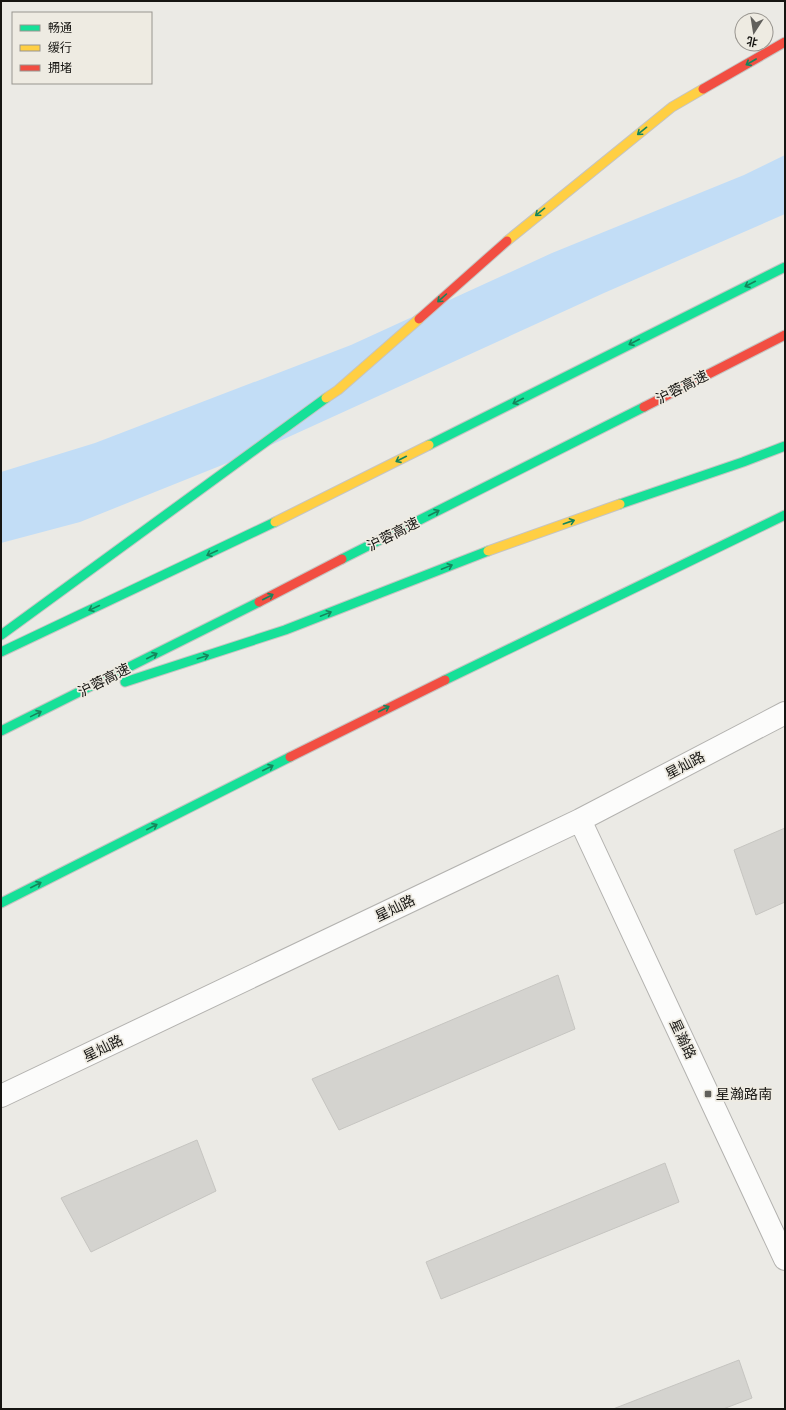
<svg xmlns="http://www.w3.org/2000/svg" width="786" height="1410" font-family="'Work Sans','Noto Sans SC',sans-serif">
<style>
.water{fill:#c2ddf6}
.building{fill:#d4d3cf;stroke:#c6c5c1}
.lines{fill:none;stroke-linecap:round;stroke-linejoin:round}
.street-casing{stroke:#b3b2af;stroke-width:24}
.fast-casing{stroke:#c5c4c2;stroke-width:11}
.slow-casing{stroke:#c5c4c2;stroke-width:11}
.jam-casing{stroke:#c5c4c2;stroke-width:11}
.street{stroke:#fcfcfb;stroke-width:22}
.fast{stroke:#16e098;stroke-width:9}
.slow{stroke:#ffcf43;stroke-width:9}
.jam{stroke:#f24e42;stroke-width:9}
.oneway{stroke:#16855c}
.poi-dot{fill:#61605c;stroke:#eeebe2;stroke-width:1.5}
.labels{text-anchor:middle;stroke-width:3.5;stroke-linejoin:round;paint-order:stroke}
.street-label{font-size:14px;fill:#161512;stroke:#eeebe2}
.poi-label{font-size:14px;fill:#161512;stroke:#eeebe2;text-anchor:start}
</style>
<rect width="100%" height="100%" fill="#ebeae5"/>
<path class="water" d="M785 155V214L604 293 260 450 80 522 1 543V472L95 443 351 345 552 253 744 175Z"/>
<path class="building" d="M785 828V902L756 915 734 850Z
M558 975 575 1029 339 1130 312 1079Z
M197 1140 216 1191 91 1252 61 1198Z
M665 1163 679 1202 441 1299 426 1262Z
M739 1360 752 1398 723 1409H613Z"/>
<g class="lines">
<defs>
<path id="street" d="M580 820 785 1259
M1 1096 580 820 785 713"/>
<path id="fast" d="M429 445 785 267
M620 504 743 462 785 446
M342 559 644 407
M1 635 326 398
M1 652 275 522
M445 680 785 515
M125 682 285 630 488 551
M1 731 259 602
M1 903 290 757"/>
<path id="slow" d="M507 241 672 107 703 89
M326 398 338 390 419 319
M275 522 429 445
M488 551 620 504"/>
<path id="jam" d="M703 89 785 42
M419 319 507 241
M644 407 785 335
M259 602 342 559
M290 757 445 680"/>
</defs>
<use href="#street" class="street-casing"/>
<use href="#fast" class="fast-casing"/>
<use href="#slow" class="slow-casing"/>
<use href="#jam" class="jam-casing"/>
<use href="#street" class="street"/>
<use href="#fast" class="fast"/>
<use href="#slow" class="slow"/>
<use href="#jam" class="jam"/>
</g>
<defs><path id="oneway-shaft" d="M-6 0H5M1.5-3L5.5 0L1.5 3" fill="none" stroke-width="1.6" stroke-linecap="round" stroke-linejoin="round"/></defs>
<g class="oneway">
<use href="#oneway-shaft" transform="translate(751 62) rotate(150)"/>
<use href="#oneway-shaft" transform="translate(642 131) rotate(141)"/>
<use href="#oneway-shaft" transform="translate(540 212) rotate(141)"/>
<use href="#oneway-shaft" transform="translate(750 284) rotate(153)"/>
<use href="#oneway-shaft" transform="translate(442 298) rotate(138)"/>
<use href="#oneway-shaft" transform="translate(634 342) rotate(153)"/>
<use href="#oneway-shaft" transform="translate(518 401) rotate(153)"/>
<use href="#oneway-shaft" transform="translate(401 459) rotate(153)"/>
<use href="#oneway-shaft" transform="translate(434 513) rotate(-27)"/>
<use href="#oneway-shaft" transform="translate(569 522) rotate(-19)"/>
<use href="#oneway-shaft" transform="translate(212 553) rotate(155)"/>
<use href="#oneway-shaft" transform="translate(447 567) rotate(-22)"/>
<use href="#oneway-shaft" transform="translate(268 597) rotate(-27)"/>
<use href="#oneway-shaft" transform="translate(94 608) rotate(155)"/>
<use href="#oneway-shaft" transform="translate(326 614) rotate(-22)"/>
<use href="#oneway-shaft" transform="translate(152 656) rotate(-27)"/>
<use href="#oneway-shaft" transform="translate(203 657) rotate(-18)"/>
<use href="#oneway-shaft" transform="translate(384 709) rotate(-27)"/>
<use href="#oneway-shaft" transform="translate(36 714) rotate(-26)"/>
<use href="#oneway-shaft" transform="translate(268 768) rotate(-27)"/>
<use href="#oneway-shaft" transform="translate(152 827) rotate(-27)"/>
<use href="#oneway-shaft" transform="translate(36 885) rotate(-27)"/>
</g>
<rect class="poi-dot" x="704" y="1090" width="8" height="8" rx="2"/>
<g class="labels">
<g class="street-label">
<text transform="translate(682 387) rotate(-27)" y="5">沪蓉高速</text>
<text transform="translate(393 534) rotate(-27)" y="5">沪蓉高速</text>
<text transform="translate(104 680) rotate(-27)" y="5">沪蓉高速</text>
<text transform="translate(685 765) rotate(-28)" y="5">星灿路</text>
<text transform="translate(395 908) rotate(-26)" y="5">星灿路</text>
<text transform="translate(683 1039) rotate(65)" y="5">星瀚路</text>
<text transform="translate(103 1048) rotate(-26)" y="5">星灿路</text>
</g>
<g class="poi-label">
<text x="716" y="1099">星瀚路南</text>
</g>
</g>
<rect width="786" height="1410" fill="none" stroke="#161512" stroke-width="4"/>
<rect x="12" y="12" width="140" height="72" fill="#eeebe2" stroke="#98958f"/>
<rect x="20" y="25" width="20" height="6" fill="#16e098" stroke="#98958f"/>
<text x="48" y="32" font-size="12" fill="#161512">畅通</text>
<rect x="20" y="45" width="20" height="6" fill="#ffcf43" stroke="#98958f"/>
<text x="48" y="52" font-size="12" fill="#161512">缓行</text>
<rect x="20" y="65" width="20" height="6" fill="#f24e42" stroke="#98958f"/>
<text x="48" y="72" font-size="12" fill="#161512">拥堵</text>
<g transform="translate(754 32) rotate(192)"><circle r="19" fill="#eeebe2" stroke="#98958f"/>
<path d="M0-3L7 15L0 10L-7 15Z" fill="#61605c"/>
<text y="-6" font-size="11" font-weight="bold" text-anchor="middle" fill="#161512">北</text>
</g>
</svg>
